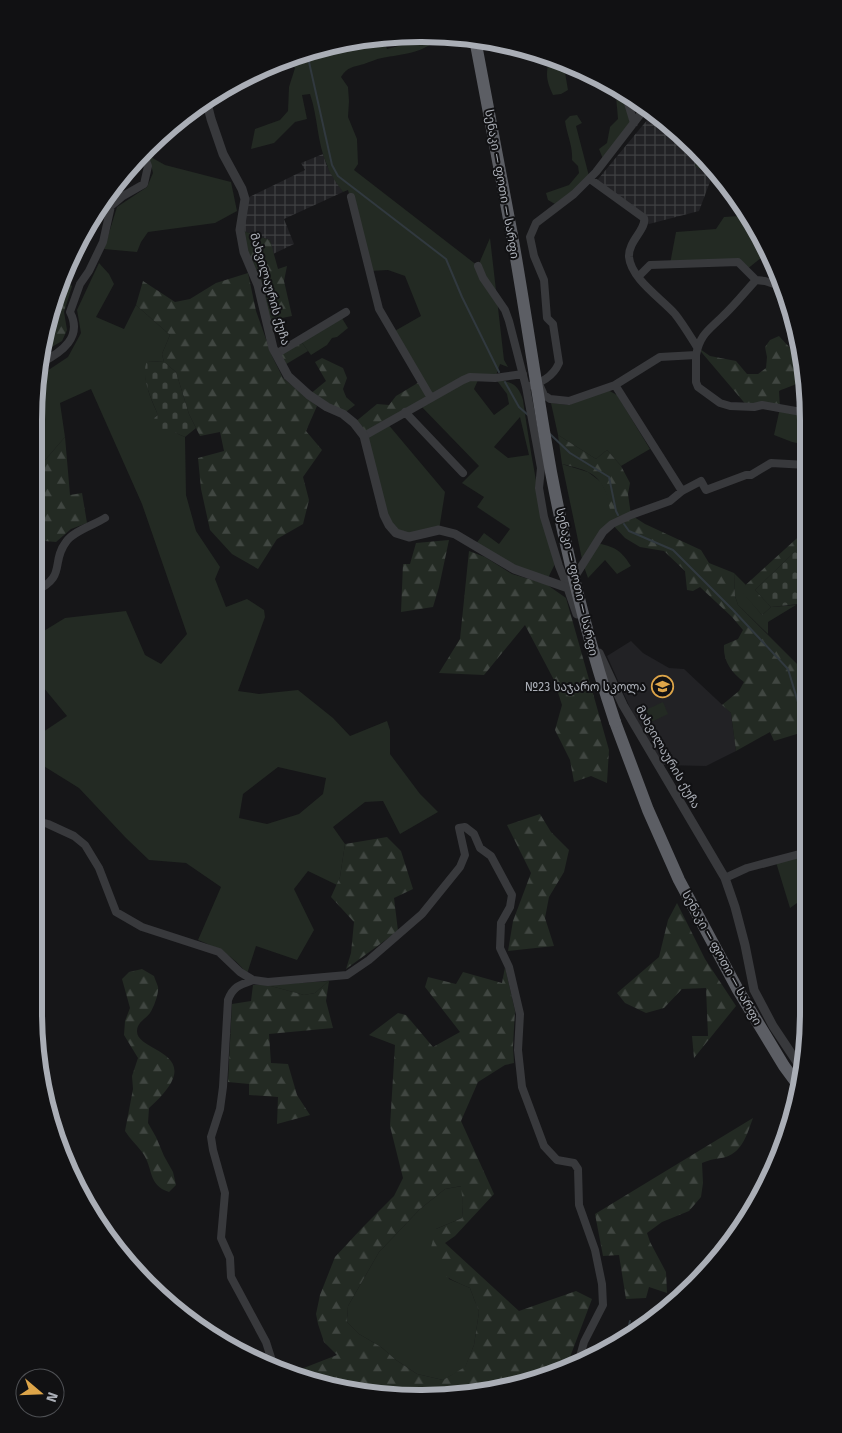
<svg xmlns="http://www.w3.org/2000/svg" width="842" height="1433" font-family="'Fira Sans','Noto Sans Georgian',sans-serif">
<style>
.built{fill:#222225}
.industrial{fill:url(#industrial-grid)}
.green{fill:#232a23;fill-rule:evenodd}
.forest{fill:url(#forest-firs);fill-rule:evenodd}
.cemetery{fill:url(#cemetery-stones)}
.lines{fill:none;stroke-linecap:round;stroke-linejoin:round}
.stream{stroke:#31393f;stroke-width:2}
.minor{stroke:#38393c;stroke-width:8}
.tertiary{stroke:#38393c;stroke-width:9}
.trunk{stroke:#5c5e64;stroke-width:12}
.trunk-bridge{stroke:#5c5e64;stroke-width:12}
.labels{text-anchor:middle;stroke-width:4;stroke-linejoin:round;paint-order:stroke}
.street-label{font-size:12px;fill:#aaaeb6;stroke:#111113}
.poi-label{font-size:12px;fill:#aaaeb6;stroke:#111113;text-anchor:end}
.rim{fill:none;stroke:#aaaeb6;stroke-width:6}
</style>
<defs>
<pattern id="industrial-grid" width="8" height="8" patternUnits="userSpaceOnUse" patternTransform="scale(1.25)"><rect width="8" height="8" fill="#222225"/><path d="M0 4h8M4 0v8" fill="none" stroke="#3f4042"/></pattern>
<pattern id="forest-firs" width="22" height="20" patternUnits="userSpaceOnUse" patternTransform="scale(1.25)"><rect width="22" height="20" fill="#232a23"/><path d="M5 1l3.5 6h-7zM16 11l3.5 6h-7z" fill="#404641"/></pattern>
<pattern id="cemetery-stones" width="16" height="16" patternUnits="userSpaceOnUse" patternTransform="scale(1.25)"><rect width="16" height="16" fill="#232a23"/><path d="M2 7V4a2 2 0 0 1 4 0v3zM10 15v-3a2 2 0 0 1 4 0v3z" fill="#404641"/></pattern>
</defs>
<rect width="100%" height="100%" fill="#161618"/>
<path class="built" d="M631 641 643 653 669 668 684 669 731 713 736 751 706 766 660 765 636 721 607 656Z"/>
<path class="industrial" d="M653 113 691 144V154L696 157V166L711 179 699 211 649 224 594 184Z
M323 154 327 166 343 192 284 219 294 244 273 254 270 240 240 230 245 199 305 170 301 163Z"/>
<path class="green" d="M424 34 440 36C426 53 403 54 382 58 376 59 370 62 364 64 353 67 347 67 341 77L348 87 349 101 348 117 357 139 358 164 354 170 478 266 490 238 504 360 508 367 500 364 495 378C511 383 518 383 523 400 531 456 540 509 555 564L547 580 514 569 475 545 484 533 499 544 510 529 477 507 484 497 462 483 479 466 419 404 430 398 393 332 421 316 405 276 388 270 370 271 348 190 343 192C337 183 330 175 327 165 317 143 318 117 310 94L302 95 307 119 295 122 274 143 251 149 255 129 280 120 288 111 289 87 295 68 288 59 345 41 362 40 364 47 385 43 387 49 417 41 416 35ZM479 378H495L507 394 509 404 494 415 474 389ZM520 417 529 455 508 458 494 447Z
M547 57 563 61 568 90 561 94 553 95C550 88 547 82 547 74 547 68 549 62 547 57Z
M614 87 623 92 631 122 603 159 599 149 607 143 610 127 618 119 616 96Z
M577 115 582 123 576 126 589 176 572 192 555 204 548 200 546 193 569 185 579 173 578 166 572 160C573 146 567 135 565 121L570 116Z
M691 144 708 165H704L699 169 695 166 696 158 691 154Z
M149 156 165 165 231 182 237 211 215 223 148 232 141 242 137 252 104 249 117 207 147 187 153 173Z
M739 216 755 225 768 254 767 253 746 270 738 262 670 264 676 232 716 229 724 217Z
M99 263 109 274 114 284 96 317 124 329 136 305 170 335 162 354 164 362 148 361C140 378 152 400 158 415L154 418 174 432 185 437 186 495 196 531 220 567 215 579 226 607 247 599 264 610 265 617 238 691 259 694 298 690 333 718 350 736 387 721 390 730V754L420 794 438 812 400 834 383 801 365 802 333 827 345 844 340 877 337 885 308 871 294 889 314 930 297 960 256 946 247 974C234 956 218 948 198 940L221 887 186 863 149 860 126 838 79 788 34 760V738L67 716 34 676V637L65 618 126 611 145 655 161 664 187 634 142 504 91 389 60 403 65 437 34 473 35 407 40 391 37 385 38 377 68 357 81 333 77 310ZM278 767 326 778 323 794 299 814 267 824 239 818 243 794Z
M340 315 348 328 337 337 332 338 327 345 311 355 300 340Z
M606 389 617 395 650 449 621 466 607 450 596 459 558 435 551 403 569 405Z
M780 408 807 413V445L792 442 774 435Z
M387 423 445 492 439 530 409 537 389 525 364 436Z
M562 464 588 472 601 482 606 492 612 512V524L597 543C615 547 621 550 631 566L617 574 605 560 588 578 583 564Z
M734 573 746 585 741 590 762 615 771 607 796 605 768 622V634L738 605 735 596Z
M663 702 668 714 647 724 641 712Z
M803 853 807 871V896L790 908 775 859Z
M329 981 315 993 304 995 267 985Z
M462 1186 463 1205 462 1218 436 1229 449 1279 470 1288 479 1312 474 1345 465 1368 443 1380 417 1374 396 1360 381 1347 359 1334 347 1322 348 1306 379 1252 420 1209 445 1189Z"/>
<path class="forest" d="M240 230 270 240 278 269 287 266 284 281 292 316 267 321Z
M248 273 256 311 272 356 283 378 317 406 306 431 322 450 303 477 309 500 303 524 277 539 258 569 232 554 210 530 201 489 198 458 224 451 220 432 200 436 189 414 176 372 164 362 162 354 170 335 136 305 143 281 175 302 190 299 216 283Z
M63 279 72 286 64 312 67 330 62 341 43 352 54 296Z
M779 336C787 345 812 368 801 380 797 385 785 388 779 391L780 408 748 407 697 347 710 356 736 361 747 374H758L766 368 767 357 765 347 770 340Z
M300 340 308 351 283 366 276 354Z
M322 358 343 368 347 378 343 389 346 397 355 405 343 414 309 395 326 381 315 362Z
M421 381 431 398 364 436 354 423 377 404 389 405 396 396Z
M558 435 596 459 607 450 621 466 630 483 628 494 631 515 645 524 701 550 709 563 734 573 735 596 738 605 797 664 807 702V758L800 733 774 741 770 732 736 751 731 713 722 705 739 691 744 682C731 672 723 661 724 645L738 639 743 630 732 617 700 587 693 591 687 590 685 571 664 551 640 547 625 538 612 524C612 512 610 511 608 501 602 473 587 470 562 464Z
M65 437 70 495 82 493 87 523 71 529 56 542 34 540V473Z
M807 529V540L755 590 771 607 762 615 740 590Z
M449 540 439 587 433 607 401 612 403 564H410L416 543Z
M469 551 485 557 512 574 546 584 566 598 609 750 607 783 591 776 574 782 570 760 555 730 562 705 554 680 525 625 484 675 439 673 460 639Z
M540 814 551 832 569 850 564 872 549 897 545 918 554 946 508 951 513 921 531 873 507 825Z
M387 837 401 851 413 889 394 898 398 931 346 969 351 953 354 922 331 897 340 877 345 844Z
M677 903 705 959 736 1006 694 1058 692 1036H708L706 988 682 989 664 1008 646 1013 625 1003 617 993 659 957 668 920Z
M505 967 515 1011 513 1046 514 1063 505 1065 478 1082 461 1121 494 1194 455 1236 445 1243 519 1311 576 1291 592 1299 570 1357 582 1361 569 1370 446 1398 320 1386 299 1376 296 1371 337 1355 324 1342 318 1324 316 1314 320 1295 335 1257 362 1228 394 1196 403 1178 390 1126 395 1045 369 1035 398 1013 406 1015 433 1047 460 1032 425 987 428 977 456 984 463 972 502 983ZM461 1186 463 1205 462 1218 436 1229C435 1236 430 1246 431 1253 432 1273 454 1281 470 1288L479 1312 474 1345 465 1367 443 1380 417 1374 396 1360 381 1347 359 1334 347 1322 348 1306 379 1252 420 1209 445 1189Z
M142 969 154 976C155 980 157 983 158 987 159 993 154 1007 150 1013 146 1019 137 1022 137 1031 136 1053 213 1051 149 1108L148 1123 156 1137 164 1156 173 1172 176 1185 169 1192C147 1185 154 1168 142 1152 137 1145 130 1139 125 1131L133 1089 132 1076 138 1058 124 1035 125 1021 130 1008 122 979 129 972Z
M329 981 326 1001 333 1028 269 1034 271 1063 288 1064 297 1095 310 1115 277 1124 278 1097 249 1095V1084L228 1082 232 1004 251 1001 253 985H267L304 995 315 993Z
M807 1032 802 1063 795 1054 802 1035Z
M753 1118C747 1134 743 1151 726 1157 717 1159 711 1159 702 1163L703 1183 701 1197 689 1211 662 1222 647 1233 650 1242 666 1272 667 1293 649 1287 646 1298 626 1299 619 1255 603 1256 595 1214Z"/>
<path class="cemetery" d="M147 361 164 362 176 372 189 414 196 428 185 437 174 432 164 434 154 418 158 415C152 399 140 378 147 361Z
M807 540V603L771 607 755 590Z"/>
<g class="lines">
<path class="stream" d="M307 53 332 165 338 176 446 259 462 297 499 372
M505 382 519 407 528 415
M550 434 570 453 609 477 616 511 618 515
M624 524 629 531 673 550 733 610 788 669 807 732
M629 1332 628 1329 630 1321"/>
<path class="minor" d="M625 93 634 123
M590 179 644 218C647 229 628 241 629 257 631 279 662 299 675 314 683 324 690 336 697 347
M351 197 379 309 431 398
M478 266 483 278 505 310 509 321 526 387 541 468 539 488 544 517 559 566 568 588
M756 280 765 281 783 287
M276 354 346 312
M696 355V382L698 387 720 403 730 406 754 407 762 405 807 413
M41 363C62 352 83 337 70 312L80 284 89 271 103 242 111 206 123 196 144 184 148 166 143 152
M615 385 682 491
M540 386 544 395 550 399 569 401 615 385 660 357 696 355C700 334 709 330 723 316 735 305 745 292 756 280L738 262 650 265 639 276
M526 387C541 383 553 377 559 363L553 324 547 318 544 280 534 256 530 237 536 223 574 194 596 172 646 107
M405 412 463 473
M364 436 463 380 470 377 495 378 523 374
M574 578 603 532 612 524 631 515 670 501 682 491 701 481 706 490 746 475H751L771 463 807 465
M34 592C68 576 50 563 66 542 73 531 94 525 105 518
M34 820 48 824 74 836 85 845 99 868 116 912 142 927 219 952 240 972 253 980 268 982 347 975 369 960 422 914 460 867 465 855 459 828 465 827 474 834 480 848 491 856 512 895 510 907 501 923 500 948 509 967 520 1014 518 1050 522 1087 544 1146 557 1160 574 1163 578 1169 579 1205 595 1250 602 1284 603 1305 584 1342 578 1364
M725 878 747 868 807 852
M253 980C239 985 233 987 228 1000L223 1087 220 1109 211 1137 213 1150 225 1193 221 1238 230 1258 231 1277 266 1342 273 1364"/>
<path class="tertiary" d="M206 99 211 119 223 154 242 189 245 199 240 230 244 252 258 285 273 348 288 376 309 395 327 407 343 414 354 423 364 436 384 515 389 525 396 533 409 537 439 530 455 534 514 569 568 588 577 614
M599 653 623 705 725 878 735 907 745 945 754 990 773 1026 801 1068"/>
<path class="trunk" d="M475 39 512 235
M615 722 648 810 679 880 738 990 784 1066 798 1085"/>
<path class="trunk-bridge" d="M512 235C526 314 537 393 551 472 567 556 588 641 615 722"/>
</g>
<defs>
<symbol id="school-ring" viewBox="-11 -11 22 22"><circle r="9.5" fill="#111113" stroke="#dda549" stroke-width="1.5"/><path d="M0-5L7-2L0 1L-7-2ZM-4 1L0 2.5L4 1V4Q0 6-4 4Z" fill="#dda549"/></symbol>
</defs>
<g fill-rule="evenodd">
<use href="#school-ring" x="650" y="674" width="25" height="25"/>
</g>
<g class="labels">
<g class="street-label">
<text transform="translate(502 184) rotate(80)" y="4">სენაკი — ფოთი — სარფი</text>
<text transform="translate(270 289) rotate(74)" y="4">მახვილაურის ქუჩა</text>
<text transform="translate(577 582) rotate(77)" y="4">სენაკი — ფოთი — სარფი</text>
<text transform="translate(668 757) rotate(60)" y="4">მახვილაურის ქუჩა</text>
<text transform="translate(722 958) rotate(61)" y="4">სენაკი — ფოთი — სარფი</text>
</g>
<g class="poi-label">
<text x="646" y="691">№23 საჯარო სკოლა</text>
</g>
</g>
<path d="M0 0H842V1433H0ZM420 42H422A378 378 0 0 1 800 420V1012A378 378 0 0 1 422 1390H420A378 378 0 0 1 42 1012V420A378 378 0 0 1 420 42Z" fill="#111113" fill-rule="evenodd"/>
<path class="rim" d="M420 42H422A378 378 0 0 1 800 420V1012A378 378 0 0 1 422 1390H420A378 378 0 0 1 42 1012V420A378 378 0 0 1 420 42Z"/>
<g transform="translate(40 1393) rotate(109)"><circle r="24" fill="#111113" stroke="#4e5054"/>
<path d="M0-4L9 19L0 12L-9 19Z" fill="#dda549"/>
<text y="-8" font-size="14" font-weight="bold" text-anchor="middle" fill="#aaaeb6">N</text>
</g>
</svg>
